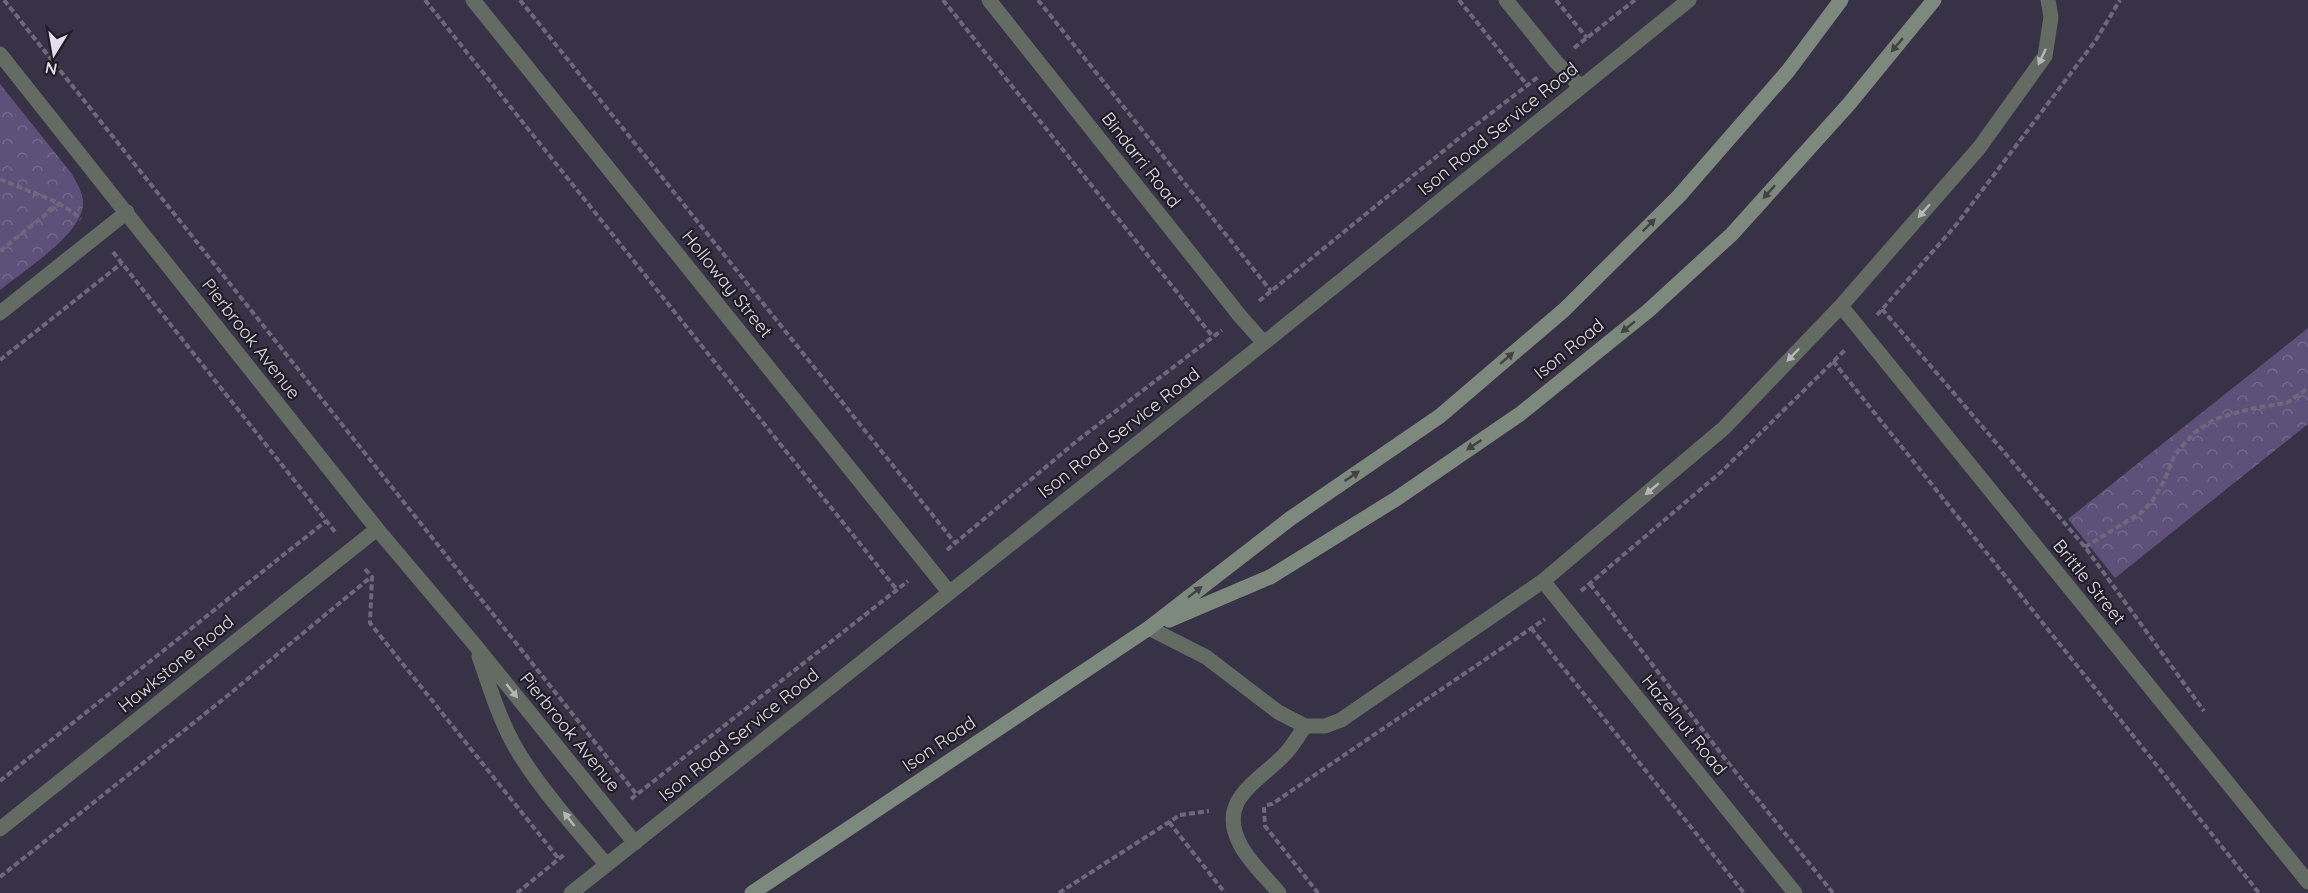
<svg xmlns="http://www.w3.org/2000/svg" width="2308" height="893" font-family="Quicksand,sans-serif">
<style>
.park{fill:url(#park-crowns)}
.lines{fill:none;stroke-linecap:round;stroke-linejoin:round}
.path{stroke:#6e697a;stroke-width:4;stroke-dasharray:6 3;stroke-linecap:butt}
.minor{stroke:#636b63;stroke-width:15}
.secondary{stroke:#7c897c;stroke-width:15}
.oneway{fill:#404243}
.oneway2{fill:#b6b6bb}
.labels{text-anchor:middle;stroke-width:4.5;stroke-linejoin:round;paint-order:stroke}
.street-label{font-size:18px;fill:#e2deeb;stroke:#1f1c25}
</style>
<defs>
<pattern id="park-crowns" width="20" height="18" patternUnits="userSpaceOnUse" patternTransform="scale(1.5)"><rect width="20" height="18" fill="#5d5079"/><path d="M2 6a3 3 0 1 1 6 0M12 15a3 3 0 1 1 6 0" fill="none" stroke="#74698c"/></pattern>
</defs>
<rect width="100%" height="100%" fill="#383246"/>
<path class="park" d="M0 84 72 174C77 184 84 194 83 205 81 235 23 271 0 290Z
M2308 328V424L2115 578 2068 519Z"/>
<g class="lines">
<path class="path" d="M4 0 637 795
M425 0 897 590
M520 0 955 543
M943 0 1213 337
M1038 0 1271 291
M1459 0 1527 85
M1556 0 1587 38
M1574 48 1635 0
M0 179C27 192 58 198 81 219
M0 251 60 203
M113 252 336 533
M1259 301 1468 131 1538 77
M1882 309 2085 547 2204 711
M1877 315 1956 225 2096 40 2120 0
M0 360 122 263
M1833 361 2259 893
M2085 547 2142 512 2153 500 2164 481 2175 454 2194 433 2215 419 2254 408 2287 403 2308 388
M947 550 1078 440 1222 330
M365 569 372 577 370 623 559 859
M1590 584 1726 760 1833 893
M1581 591 1721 472 1846 349
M1531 628 1744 893
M0 781 326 521
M631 799 908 581
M1267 805 1272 804 1545 619
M1264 807 1265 826 1318 893
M1169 822 1225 893
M0 877 221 701 371 577
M517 893 565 854
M1059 893 1180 815 1209 811"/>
<path class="minor" d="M473 0 949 592
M989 0 1240 316 1264 343
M1506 0 1556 62 1581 87
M0 54 377 529 475 645 635 843
M1841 306 2308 882
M0 313 127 212
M1543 581 1795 893
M1149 628 1206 657 1278 712 1305 726H1325L1341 720 1543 581 1724 428 1841 306 1979 148 2045 56 2051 17 2048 0
M479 656C489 685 498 715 513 743 535 783 576 829 606 864
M0 829 377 529
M571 893 1264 343 1689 0
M1279 893C1267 878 1250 863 1241 846 1215 799 1259 782 1286 753 1293 745 1299 735 1305 726"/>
<path class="secondary" d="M1169 620 1270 577 1396 499 1520 414 1648 311 1732 234 1849 104 1934 0
M752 893 1149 628 1291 518 1440 416 1564 310 1679 196 1788 71 1841 0"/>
</g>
<defs><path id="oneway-solid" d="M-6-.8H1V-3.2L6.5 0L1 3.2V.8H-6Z" transform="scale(1.5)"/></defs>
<g class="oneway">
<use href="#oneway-solid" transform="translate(1897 45) rotate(130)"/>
<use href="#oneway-solid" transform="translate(1769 192) rotate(132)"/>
<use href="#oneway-solid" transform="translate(1649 225) rotate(-45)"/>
<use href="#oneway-solid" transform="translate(1628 327) rotate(141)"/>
<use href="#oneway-solid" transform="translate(1507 358) rotate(-41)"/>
<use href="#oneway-solid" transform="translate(1474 445) rotate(146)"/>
<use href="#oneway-solid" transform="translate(1352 476) rotate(-34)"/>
<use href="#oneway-solid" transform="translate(1195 592) rotate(-38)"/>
</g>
<g class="oneway2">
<use href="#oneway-solid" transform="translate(2042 57) rotate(115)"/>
<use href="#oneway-solid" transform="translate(1924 211) rotate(131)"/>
<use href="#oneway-solid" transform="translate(1793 355) rotate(134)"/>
<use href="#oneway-solid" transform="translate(1652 489) rotate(140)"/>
<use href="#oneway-solid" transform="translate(512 691) rotate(51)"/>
<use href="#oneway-solid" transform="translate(569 819) rotate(-128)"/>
</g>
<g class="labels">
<g class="street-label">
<text transform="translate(1498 129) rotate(-39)" y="6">Ison Road Service Road</text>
<text transform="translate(1141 160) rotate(52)" y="6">Bindarri Road</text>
<text transform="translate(727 284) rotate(51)" y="6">Holloway Street</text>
<text transform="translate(251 339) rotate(52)" y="6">Pierbrook Avenue</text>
<text transform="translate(1569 349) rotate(-39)" y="6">Ison Road</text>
<text transform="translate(1119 433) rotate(-38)" y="6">Ison Road Service Road</text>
<text transform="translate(2089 582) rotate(51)" y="6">Brittle Street</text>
<text transform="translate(176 664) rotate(-39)" y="6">Hawkstone Road</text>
<text transform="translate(1684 725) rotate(51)" y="6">Hazelnut Road</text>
<text transform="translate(570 732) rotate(51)" y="6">Pierbrook Avenue</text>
<text transform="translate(739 735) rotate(-39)" y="6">Ison Road Service Road</text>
<text transform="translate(939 744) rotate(-34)" y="6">Ison Road</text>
</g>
</g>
<g transform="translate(54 54) rotate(191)" stroke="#1f1c25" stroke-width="4.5" paint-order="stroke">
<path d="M0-4.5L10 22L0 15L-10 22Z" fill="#e2deeb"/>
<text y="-9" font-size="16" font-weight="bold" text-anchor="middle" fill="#e2deeb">N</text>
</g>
</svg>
